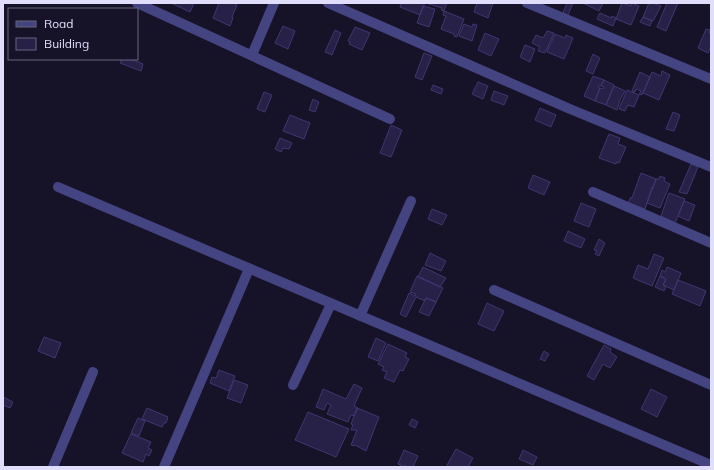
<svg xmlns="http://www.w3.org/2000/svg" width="714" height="470" font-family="Mulish,sans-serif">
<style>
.building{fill:#282147;stroke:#403670}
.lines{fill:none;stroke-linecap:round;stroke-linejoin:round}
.minor{stroke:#454482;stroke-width:10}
</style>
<rect width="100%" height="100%" fill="#161328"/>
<path class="building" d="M171 3H194L190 12Z
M219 3H233L237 5 232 17 233 18 230 26 213 18Z
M401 3H425L420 15 400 7Z
M426 3H447L444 11 441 10 442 8Z
M477 3H493L488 18 474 12Z
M567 3H573L568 15 563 13Z
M583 3H603L599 11Z
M622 3 631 6 632 3 639 6 631 25 616 19Z
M649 3H653L661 6 653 21 643 17Z
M667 3H678L666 31 657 27Z
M423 6 435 9 429 27 417 23Z
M444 11 464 19 457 37 454 36V34L441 29 446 16 443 15Z
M600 13 611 18 612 16 616 18 613 26 597 19Z
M643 17 652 21 650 26 640 22Z
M464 24 472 27 473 24 477 25 472 41 459 36Z
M283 26 295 31 288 49 275 43Z
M355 27 370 33 362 50 349 44 350 42 348 41Z
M706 29 710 30 709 33 711 34V46L708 53 698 48Z
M335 30 341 33 332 55 325 52Z
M547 31 554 33 545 53 538 51 540 47 532 43 536 35 543 38Z
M485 33 499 39 491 56 478 50Z
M555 34 565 38 566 35 573 38 564 59 547 52Z
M525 45 535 49 530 62 520 57Z
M424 53 432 56 422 80 415 77Z
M593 54 600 58 593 74 586 71Z
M122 59H131L143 64 141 71 120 63Z
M662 71 670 75 659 100 643 93 652 72 661 76Z
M640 72 650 77 642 95 639 94 641 91 636 89 635 92 632 91Z
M593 76 604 80 601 86 599 85 598 87 600 88 595 101 584 96Z
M604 80 614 85 606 105 595 101 600 88 603 89 604 87 601 86Z
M478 82 488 86 483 99 472 94Z
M433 85 443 89 441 94 431 90Z
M614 86 625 91 620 100 617 110 606 105Z
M627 90 639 95 634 107 628 105 625 111 619 109Z
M494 91 508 96 504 105 491 100Z
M264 92 272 95 265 112 257 109Z
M313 99 319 102 315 112 309 110Z
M540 108 556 115 551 127 535 120Z
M673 112 680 115 674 131 666 129Z
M290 115 310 123 304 139 283 131Z
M391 125 402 130 391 157 380 153Z
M609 134 620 138 618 144 626 147 619 163 616 162V164L599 158Z
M280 138 292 143 289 149 283 148 281 152 275 149Z
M691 164 698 167 687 194 679 192Z
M641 173 656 179 653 188 652 187 645 209 628 203 631 197 632 198Z
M533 175 550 182 544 195 528 188Z
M660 176 665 178 664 181 670 184 660 208 647 203 656 179H659Z
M669 193 685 199 675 223 661 216Z
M684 201 695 205 689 221 678 216Z
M581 203 596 209 589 227 574 221Z
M432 209 447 215 442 225 428 219Z
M568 231 585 239 581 248 564 241Z
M599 239 605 243 599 256 595 254 597 251 594 250Z
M430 253 446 261 441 271 425 265Z
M654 254 664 258 652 286 633 278 638 265 648 269Z
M423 267 446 278 440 287 418 277Z
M667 267 681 273 674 290 663 285 666 279 660 276 662 270 665 272Z
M417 276 443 288 436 302 426 298 425 301 416 297 406 317 400 314 409 293 415 296 416 294 410 292Z
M660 276 666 279 663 285 666 286 664 291 655 287Z
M678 280 706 291 700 306 672 294Z
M426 298 436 302 429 316 419 312Z
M487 303 504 311 494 331 478 324Z
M44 337 61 343 55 358 38 351Z
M376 338 386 343 378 361 368 357Z
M388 344 407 353 405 357 409 359 403 371 400 370 394 382 384 378 387 372 382 370 384 367 378 364Z
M604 345 611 349 610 352 617 357 610 368 603 364 594 380 587 376Z
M544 351 549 354 545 361 540 359Z
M219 370 235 376 229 391 210 383 212 377 216 378Z
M234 380 248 385 241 403 227 398Z
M354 384 362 388 354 406 358 408 354 416 351 415 348 422 327 414 331 405 327 403 324 410 316 407 323 389 346 399Z
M651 389 667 397 657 417 641 409Z
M3 397 13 402 10 408 3 405Z
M147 408 168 417 166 423H164L162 427 142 419Z
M357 408 379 417 366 451 355 445 354 446 351 445 357 430H351L353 425 351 424Z
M308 412 349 429 336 457 295 440Z
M138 418 145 421 139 436 131 433Z
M412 419 418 422 415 428 409 425Z
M131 434 151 442 148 448 152 450 149 456 146 454 143 462 122 453Z
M456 449 473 458 468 467H446Z
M404 450 418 456 413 467 403 466 400 467 401 465 398 464Z
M523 450 537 457 533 465 519 459Z"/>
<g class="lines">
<path class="minor" d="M137 3 390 119
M328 3 570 109 711 167
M527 3 711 79
M252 55 274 3
M58 187 711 465
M593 192 711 243
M494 290 711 385
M360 316 411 201
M293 385 331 304
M53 467 93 372
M164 467 249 269"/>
</g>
<rect width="714" height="470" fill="none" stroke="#e1defb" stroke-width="8"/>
<rect x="8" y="8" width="130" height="52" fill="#161328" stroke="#67647c"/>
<rect x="16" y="21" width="20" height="6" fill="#454482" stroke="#67647c"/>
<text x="44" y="28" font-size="12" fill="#e1defb">Road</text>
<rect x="16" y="38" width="20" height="12" fill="#282147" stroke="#67647c"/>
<text x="44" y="48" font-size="12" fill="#e1defb">Building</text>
</svg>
